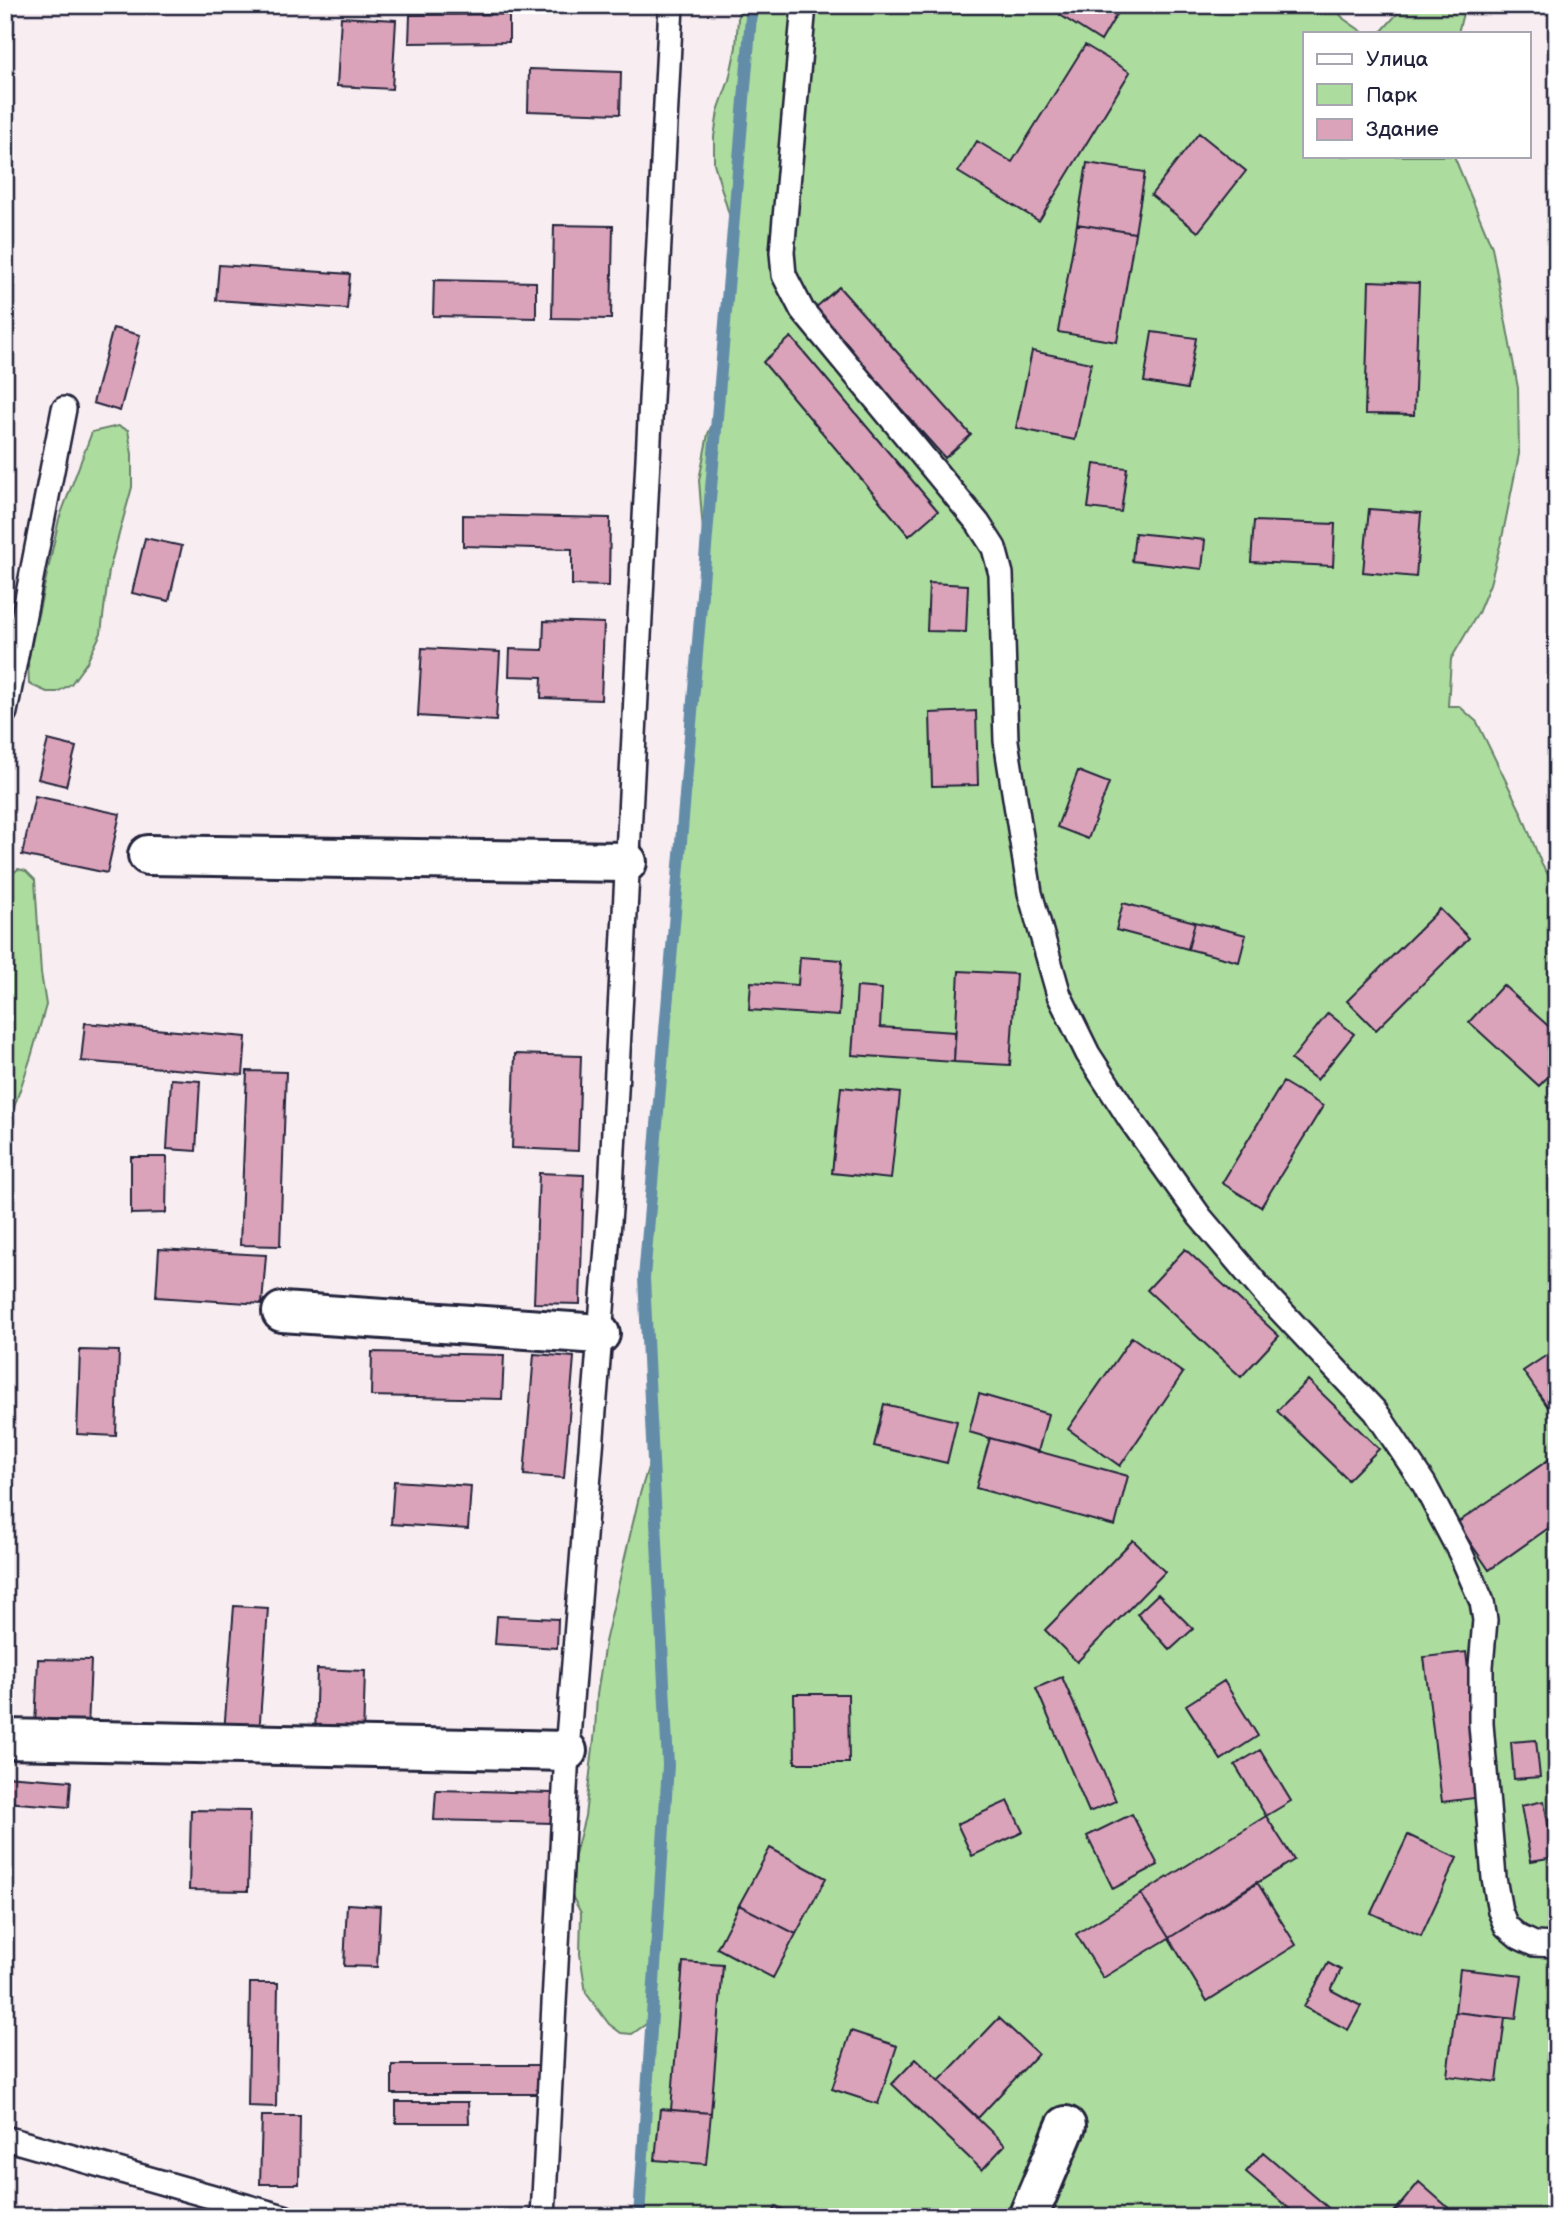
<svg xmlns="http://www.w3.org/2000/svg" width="1562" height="2222" font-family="'Balsamiq Sans',sans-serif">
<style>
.green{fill:#acdd9e;stroke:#67806c;stroke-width:2}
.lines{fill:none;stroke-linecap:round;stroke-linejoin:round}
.stream{stroke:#648ca9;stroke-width:12}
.building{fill:#daa3b9;stroke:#22223b;stroke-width:2}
.service-casing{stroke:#22223b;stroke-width:28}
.minor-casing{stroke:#22223b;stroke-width:44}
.service{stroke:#fff;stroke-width:23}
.minor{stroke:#fff;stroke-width:38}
</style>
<rect width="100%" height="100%" fill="#f8edf1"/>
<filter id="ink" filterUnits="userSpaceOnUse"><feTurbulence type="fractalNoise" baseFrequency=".0143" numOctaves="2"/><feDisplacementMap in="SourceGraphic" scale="14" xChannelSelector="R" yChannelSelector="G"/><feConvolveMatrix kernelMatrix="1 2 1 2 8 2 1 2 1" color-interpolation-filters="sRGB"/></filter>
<g filter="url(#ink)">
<path class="green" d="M739 5H1332L1344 19 1364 33H1305V156H1454L1492 247 1518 388 1519 454 1502 538 1490 584 1478 613 1451 659 1448 706H1459L1477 722 1521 812 1542 865 1557 888V2217H639L652 2020 632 2034 621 2033 609 2024 586 1993 580 1954 581 1913 571 1894 575 1855 585 1816 595 1731 597 1695 605 1642 639 1497 653 1451 644 1278 701 605 703 532 699 480 708 434 718 411 733 228 714 163V137L718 111 729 80 736 47Z
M1402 5H1465L1458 33H1377L1381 32 1398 13Z
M118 426 128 430 132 454V487L109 570 101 633 87 662 71 684 57 692H47L29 684 28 661 59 519 92 432Z
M18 869 26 871 35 880 41 973 46 1005 31 1057 5 1134V880Z"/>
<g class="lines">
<path class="stream" d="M639 2217 668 1765 644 1278 752 5"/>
</g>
<path class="building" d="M1066 5H1108L1118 12 1101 41 1060 15Z
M509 14V42L409 43 410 15Z
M341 17 396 20 392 89 337 86Z
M1085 45 1130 72 1039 221 958 172 977 141 1012 162Z
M529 69 621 72 620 114 528 111Z
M1199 133 1246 171 1198 232 1151 195Z
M1087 163 1145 172 1135 233 1077 224Z
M1077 224 1135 233 1117 342 1058 332Z
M554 225 613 226 611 319 552 318Z
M219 265 350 274 347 309 216 300Z
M434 280 536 282V318L433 316Z
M1369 281 1419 283 1414 415 1365 414Z
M839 287 971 435 945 458 813 310Z
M113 328 140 335 120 411 93 403Z
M1152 332 1196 338 1187 389 1144 382Z
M791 337 938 511 909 536 763 362Z
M1032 351 1091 363 1075 440 1016 428Z
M1094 464 1127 468 1121 512 1088 508Z
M1369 509 1421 513 1416 577 1363 572Z
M463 515 610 518 609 586 572 585V549L463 546Z
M1254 521 1335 524 1333 566 1251 562Z
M1135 533 1205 540 1202 569 1132 561Z
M145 538 182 546 169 601 132 593Z
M929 583 968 585 966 632 927 631Z
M544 621 604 623 601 700 541 698 542 677 509 676 510 649 543 650Z
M422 648 500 652 496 721 418 716Z
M976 711 978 785 932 786 930 713Z
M48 740 76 747 66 786 38 779Z
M1078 771 1109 783 1088 839 1057 827Z
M35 796 120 814 107 873 22 855Z
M1123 903 1195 922 1188 949 1116 930Z
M1440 909 1469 938 1376 1030 1347 1001Z
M1195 922 1246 935 1239 962 1188 949Z
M800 957 842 960 839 1016 749 1010 751 982 798 985Z
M959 971 1016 974 1010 1065 954 1062Z
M1503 985 1557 1034V1067L1539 1086 1469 1022Z
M857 987 882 989 880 1027 955 1032 954 1062 852 1055Z
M1328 1013 1354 1034 1317 1080 1291 1060Z
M85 1023 246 1037 243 1075 81 1061Z
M515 1054 581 1056 578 1151 512 1148Z
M247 1071 286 1072 280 1246 240 1245Z
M171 1079 200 1081 196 1151 167 1149Z
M1283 1082 1323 1106 1261 1207 1222 1183Z
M841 1087 900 1093 891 1179 832 1173Z
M131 1157H167L166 1213 131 1214Z
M539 1173 584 1175 580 1304 534 1303Z
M159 1249 266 1255 262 1304 156 1297Z
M1185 1249 1279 1336 1241 1377 1147 1290Z
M1132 1337 1183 1373 1120 1466 1068 1429Z
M1556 1349 1557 1351V1420L1523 1371Z
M80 1350 119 1351 116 1436 77 1434Z
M372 1352 504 1355 502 1399 371 1396Z
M534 1354 574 1357 564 1478 524 1475Z
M1308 1380 1379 1449 1348 1480 1277 1411Z
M979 1394 1048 1414 1038 1452 969 1432Z
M884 1404 957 1421 947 1463 874 1446Z
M990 1438 1128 1476 1115 1526 976 1488Z
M1557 1454V1522L1489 1570 1457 1523Z
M394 1481 471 1486 468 1529 391 1524Z
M1133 1540 1165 1572 1077 1662 1045 1630Z
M1158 1594 1193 1629 1170 1650 1137 1614Z
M234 1606 268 1608 259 1735 224 1732Z
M497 1616 558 1619 557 1648 495 1644Z
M1466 1652 1483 1797 1442 1802 1424 1657Z
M38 1659 91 1660 88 1728 35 1726Z
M317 1669 365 1671 363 1738 315 1737Z
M1062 1677 1116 1801 1089 1812 1036 1688Z
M1224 1681 1258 1736 1221 1760 1186 1705Z
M794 1694H848L849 1763H795Z
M5 1702H10L9 1725H5Z
M1536 1740 1540 1777 1514 1779 1511 1742Z
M1260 1750 1291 1801 1266 1816 1235 1765Z
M5 1776 71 1781 69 1807 5 1802Z
M436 1790 553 1793V1823L434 1820Z
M1008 1801 1023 1832 972 1856 957 1824Z
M1544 1801 1554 1857 1531 1861 1521 1806Z
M191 1810 250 1811 248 1891 189 1890Z
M1132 1814 1158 1865 1113 1889 1087 1836Z
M1266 1816 1294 1860 1169 1938 1141 1894Z
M1408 1835 1457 1858 1421 1936 1371 1913Z
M770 1848 826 1878 796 1934 739 1905Z
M1257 1882 1296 1945 1207 2001 1169 1938Z
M1141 1894 1169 1938 1103 1978 1076 1934Z
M347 1904 380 1906 377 1967 344 1966Z
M739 1905 796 1934 773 1978 717 1948Z
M5 1915H12L8 2037H5Z
M683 1962 723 1965 711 2113 671 2110Z
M1328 1963 1341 1970 1331 1990 1361 2006 1348 2030 1304 2007Z
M1460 1969 1522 1976 1516 2019 1455 2012Z
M250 1983H278L276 2107 248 2106Z
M1455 2012 1505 2018 1497 2082 1447 2076Z
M999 2018 1038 2054 978 2118 939 2081Z
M851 2031 897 2046 878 2104 832 2089Z
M916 2059 1005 2145 982 2170 892 2084Z
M392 2065H541V2094H392Z
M396 2102H468L469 2123H396Z
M660 2109 711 2113 706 2164 655 2160Z
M262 2116H300L299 2184H260Z
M1263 2152 1339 2217H1299L1246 2172Z
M1419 2182 1459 2217H1390Z
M776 2206 799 2217H771Z"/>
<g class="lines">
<defs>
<path id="service" d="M804 5 782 252 784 275 802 310 978 523 994 548 1001 574 1006 741 1030 893 1059 995 1088 1054 1130 1119 1200 1217 1267 1296 1376 1412 1424 1484 1460 1552 1482 1602 1485 1620 1481 1666V1724L1494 1878 1500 1911 1506 1926 1519 1937 1534 1944 1557 1945
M5 712 64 409
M5 2138 284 2217
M543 2217 567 1751 610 1209 671 5"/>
<path id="minor" d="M148 855 627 862
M282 1312 600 1334
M5 1739 567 1751
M1028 2217 1066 2126"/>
</defs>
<use href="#service" class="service-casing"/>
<use href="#minor" class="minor-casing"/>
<use href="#service" class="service"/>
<use href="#minor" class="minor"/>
</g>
</g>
<rect width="1562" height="2222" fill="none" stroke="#fff" stroke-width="28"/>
<rect x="14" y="14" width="1534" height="2194" fill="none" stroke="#22223b" stroke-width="2.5" filter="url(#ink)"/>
<rect x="1303" y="32" width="228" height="126" fill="#ffffff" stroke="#a7a7b1" stroke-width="2"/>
<rect x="1317" y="54" width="35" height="10" fill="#ffffff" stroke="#a7a7b1" stroke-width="2"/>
<text x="1366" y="66" font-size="21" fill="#22223b">Улица</text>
<rect x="1317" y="84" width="35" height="21" fill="#acdd9e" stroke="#a7a7b1" stroke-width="2"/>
<text x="1366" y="102" font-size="21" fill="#22223b">Парк</text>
<rect x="1317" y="119" width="35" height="21" fill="#daa3b9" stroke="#a7a7b1" stroke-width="2"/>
<text x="1366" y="136" font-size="21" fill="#22223b">Здание</text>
</svg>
